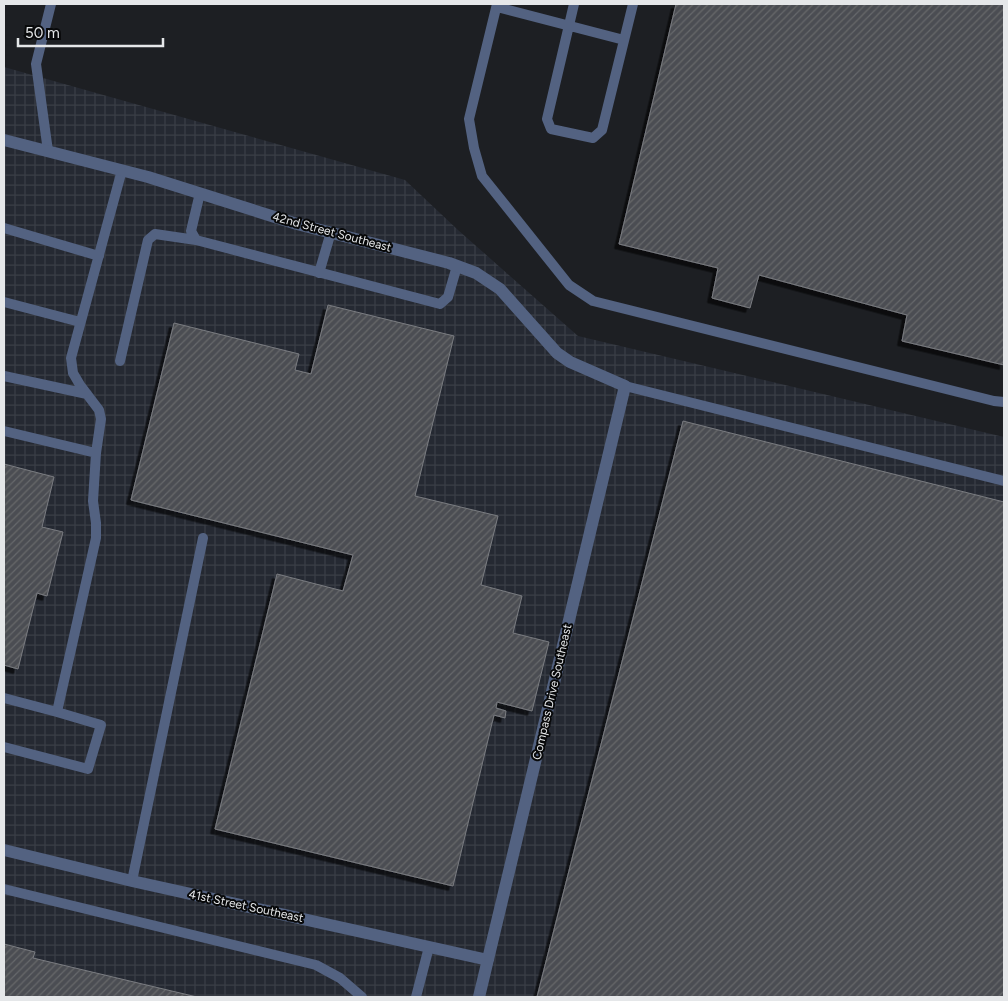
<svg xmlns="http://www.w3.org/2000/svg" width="1008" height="1001" font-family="Figtree,sans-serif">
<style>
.industrial{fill:url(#industrial-grid)}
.building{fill:url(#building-hatch);stroke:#7a7c81;filter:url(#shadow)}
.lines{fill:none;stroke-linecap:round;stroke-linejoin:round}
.lane{stroke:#536281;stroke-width:10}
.street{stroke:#536281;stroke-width:12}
.labels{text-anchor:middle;stroke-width:4;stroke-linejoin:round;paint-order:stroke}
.street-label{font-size:12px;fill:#e5e7e9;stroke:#08090a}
</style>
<defs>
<pattern id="industrial-grid" width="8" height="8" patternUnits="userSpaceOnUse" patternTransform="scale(1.25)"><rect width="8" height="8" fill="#252932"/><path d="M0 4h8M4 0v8" fill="none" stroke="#3a3e46"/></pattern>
<pattern id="building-hatch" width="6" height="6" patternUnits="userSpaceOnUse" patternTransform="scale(1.25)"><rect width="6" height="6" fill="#4c4e52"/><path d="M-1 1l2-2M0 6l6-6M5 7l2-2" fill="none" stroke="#66686b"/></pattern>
<filter id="shadow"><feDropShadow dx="-4.5" dy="4.5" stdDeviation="0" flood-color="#0009"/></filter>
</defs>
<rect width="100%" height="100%" fill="#1d1f23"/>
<path class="industrial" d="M4 67 405 180 458 230 578 336 1004 437V997H4Z"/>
<path class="building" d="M676 4H1004V365L902 341 907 315 759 275 750 308 712 298 718 268 619 244Z
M328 305 454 336 415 496 498 516 481 585 522 596 513 633 549 642 532 711 497 702 496 708 506 711 505 718 494 715 453 886 215 829 277 574 343 591 353 555 131 500 174 323 299 354 295 370 311 374Z
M683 421 1004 502V997H537Z
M4 464 54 477 42 527 63 532 47 596 37 593 18 669 4 665Z
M4 944 35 952 33 958 197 997H4Z"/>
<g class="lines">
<path class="lane" d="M497 4 469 119 474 148 482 176 569 285 593 301 994 401 1004 402
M574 4 547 119 551 129 593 138 602 130 633 4
M497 7 624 40
M48 151 36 64 51 4
M200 193 191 231 196 240 440 304 448 297 457 266
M4 228 99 256
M319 273 331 232
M4 302 80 322
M120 361 148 240 155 234 196 240
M4 376 87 394
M625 386 1004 481
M4 431 96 453 93 501 96 523V538L57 712 101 725 88 769 4 747
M96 453 101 419 99 410 80 385 73 373 71 358 122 170
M4 698 57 712
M132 881 203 538
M4 889 316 965 340 978 362 997
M416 997 429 947"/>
<path class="street" d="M4 140 148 177 297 224 449 263 476 273 500 289 557 353 570 362 625 386 479 997
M4 850 132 881 488 960"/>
</g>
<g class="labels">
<g class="street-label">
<text transform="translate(332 232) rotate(15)" y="4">42nd Street Southeast</text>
<text transform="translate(552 692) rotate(-77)" y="4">Compass Drive Southeast</text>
<text transform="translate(246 906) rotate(12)" y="4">41st Street Southeast</text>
</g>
</g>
<rect width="1008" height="1001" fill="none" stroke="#e5e7e9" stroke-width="10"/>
<path d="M18 38v8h145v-8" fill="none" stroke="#e5e7e9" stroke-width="2.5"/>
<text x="25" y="38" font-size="15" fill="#e5e7e9" stroke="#08090a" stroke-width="4" paint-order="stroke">50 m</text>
</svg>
